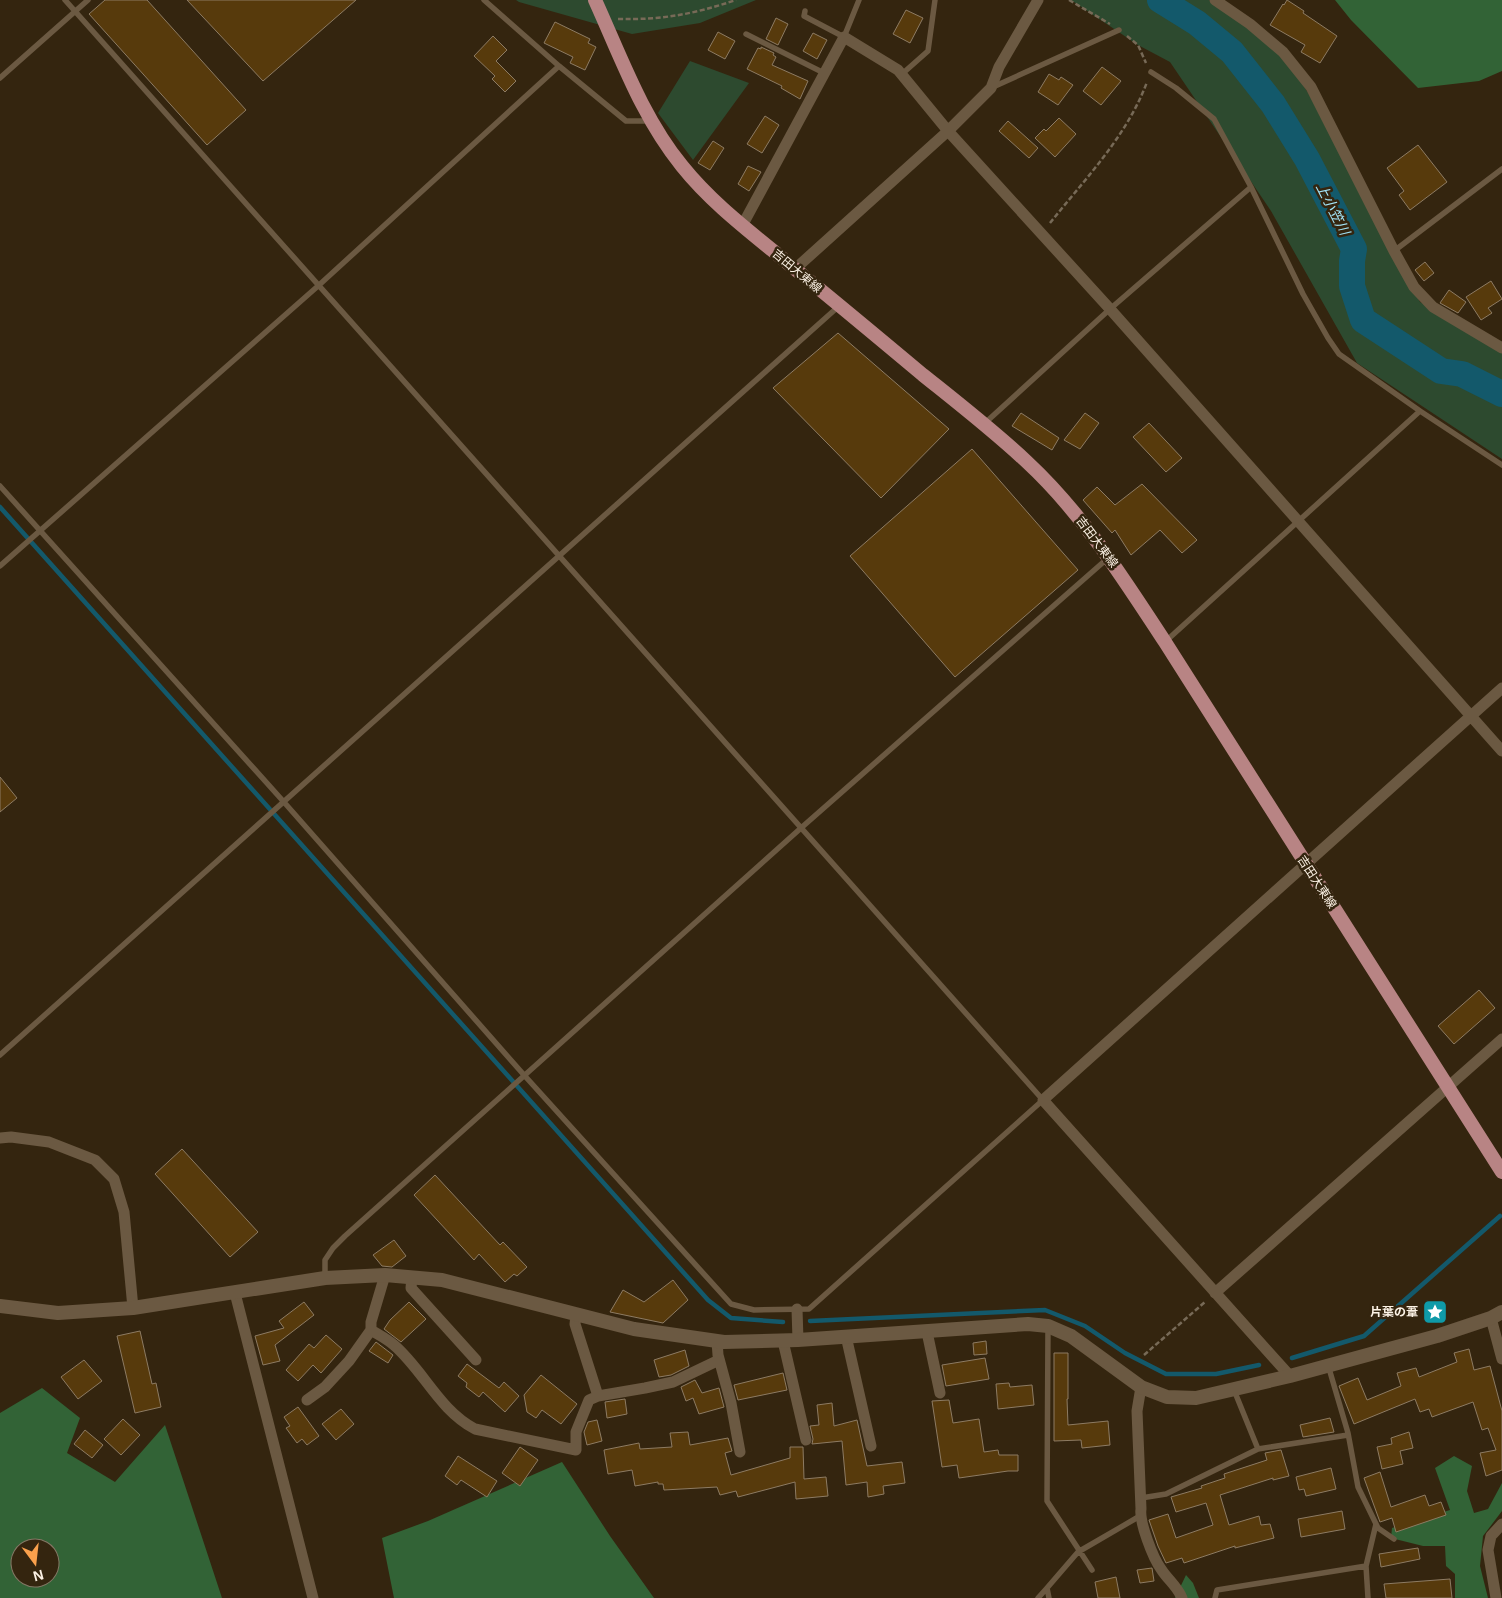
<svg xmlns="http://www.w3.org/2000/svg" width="1502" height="1598" font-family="Helvetica,'Noto Sans JP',sans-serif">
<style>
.green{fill:#2d4a2f}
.forest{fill:#326336;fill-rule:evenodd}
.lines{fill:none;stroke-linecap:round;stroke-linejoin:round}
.stream{stroke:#13596b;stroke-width:4.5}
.river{stroke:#13596b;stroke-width:26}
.building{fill:#573a0c;stroke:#8d7b63}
.path{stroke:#776a57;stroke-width:2.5;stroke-dasharray:5 2.5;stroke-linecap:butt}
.service{stroke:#6b5942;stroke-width:5.5}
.minor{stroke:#6b5942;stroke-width:11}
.tertiary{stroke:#6b5942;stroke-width:14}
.primary{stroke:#b88484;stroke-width:14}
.labels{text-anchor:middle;stroke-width:5;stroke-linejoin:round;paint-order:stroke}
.street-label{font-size:12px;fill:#fcf2e5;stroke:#34250f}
.poi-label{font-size:12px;font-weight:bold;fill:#fcf2e5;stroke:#34250f;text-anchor:end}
.water-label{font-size:14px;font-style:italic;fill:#a3e5f9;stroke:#34250f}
</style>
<rect width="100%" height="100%" fill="#34250f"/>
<path class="green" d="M516 0H756L700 23 632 34 519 2Z
M1071 0H1209L1240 17 1283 52 1337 140 1420 302 1502 347V459L1357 363 1271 211 1170 62 1138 45Z
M690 61 749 83 693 160 658 113Z"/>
<path class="forest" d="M1335 0H1502V71L1479 81 1418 88 1351 20Z
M42 1388 80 1418 67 1453 115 1482 165 1425 222 1598H0V1413ZM20 1548H50V1578H20Z
M1454 1456 1472 1466 1467 1491 1474 1513 1488 1509 1502 1483V1511L1483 1536 1480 1566 1488 1598H1455V1574L1446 1566 1445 1546H1423L1391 1538 1392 1528 1450 1510 1435 1468Z
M562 1462 610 1536 654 1598H394L382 1538 428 1521Z
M1186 1575 1193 1583 1199 1598H1175Z"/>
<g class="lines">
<path class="stream" d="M0 507 708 1300 731 1318 783 1322
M810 1321 1045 1310 1085 1326 1125 1353 1166 1374H1216L1259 1365
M1292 1358 1364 1336 1500 1216"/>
<path class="river" d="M1160 0 1197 23 1232 52 1273 104 1307 159 1354 249 1352 261V286L1363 320 1441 371 1462 374 1502 394"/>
</g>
<path class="building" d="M105 0H147L246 110 207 145 89 14Z
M187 0H356L263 81Z
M1287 0 1304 11 1303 13 1337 36 1320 63 1301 52 1305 45 1270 25 1283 4 1284 5Z
M906 10 923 18 910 43 893 34Z
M776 18 788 24 778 45 766 39Z
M555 22 590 39 588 43 596 47 585 70 570 63 573 57 544 43Z
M718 32 735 41 725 59 708 50Z
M813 33 827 40 817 59 803 51Z
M493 36 507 50 496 61 516 81 505 92 492 79 495 76 474 56Z
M761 47 774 53 773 55 776 57 772 65 808 81 800 99 781 88 782 86 747 69 758 48 761 49Z
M1102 67 1121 81 1101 105 1083 91Z
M1049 74 1059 80 1061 77 1073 85 1058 105 1038 92Z
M765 116 779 125 762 153 747 144Z
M1059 118 1076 134 1055 157 1035 138 1044 129 1046 131Z
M1008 121 1038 148 1029 158 999 131Z
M713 141 724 148 710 170 698 163Z
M1418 145 1447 182 1410 210 1399 195 1404 191 1387 168Z
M748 166 761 172 749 191 738 184Z
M1425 262 1434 273 1424 281 1415 270Z
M1491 281 1502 299 1488 308 1492 313 1481 320 1466 297Z
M1449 290 1466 302 1458 313 1440 303Z
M838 333 949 429 881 498 773 388Z
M1021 413 1059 438 1052 450 1012 426Z
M1085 413 1099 423 1080 449 1064 440Z
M1149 423 1182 458 1166 472 1133 437Z
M972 449 1078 570 955 677 850 556Z
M1142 484 1197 540 1182 553 1160 530 1131 555 1115 530 1112 533 1083 500 1097 487 1115 505Z
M0 777 17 798 0 812Z
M1479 990 1495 1008 1454 1044 1438 1026Z
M182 1149 258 1232 230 1257 155 1174Z
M435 1175 500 1245 503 1242 527 1267 517 1276 514 1274 505 1282 479 1254 474 1260 414 1195Z
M394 1240 406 1256 392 1267 382 1266 373 1255Z
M673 1280 688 1300 663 1323 610 1312 623 1290 644 1302Z
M304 1302 314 1315 275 1345 280 1361 263 1365 255 1336 284 1328 279 1321Z
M409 1302 426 1319 401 1342 384 1329 390 1320Z
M140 1331 152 1384 156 1383 161 1407 135 1413 117 1336Z
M326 1335 342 1349 321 1373 313 1365 298 1381 286 1370 309 1344 314 1348Z
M986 1341 987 1354 974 1355 973 1343Z
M376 1342 393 1355 388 1363 369 1351Z
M1469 1349 1474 1370 1490 1366 1502 1411V1470L1486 1476 1480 1453 1496 1450 1488 1428 1482 1430 1473 1402 1432 1417 1429 1409 1420 1412 1415 1399 1354 1424 1339 1386 1358 1378 1367 1400 1401 1386 1397 1373 1416 1368 1419 1377 1457 1362 1454 1353Z
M685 1350 689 1366 671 1375 659 1377 654 1360Z
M1054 1353H1068V1399H1067L1068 1425 1108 1421 1110 1445 1082 1448 1081 1440 1054 1441Z
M985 1358 989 1379 946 1386 942 1365Z
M84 1360 102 1381 78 1399 61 1377Z
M467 1364 499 1388 504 1382 519 1396 505 1412 483 1392 479 1397 466 1387 467 1383 458 1376Z
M783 1373 787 1390 738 1400 734 1385Z
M541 1375 577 1404 561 1424 542 1410 536 1418 527 1412 524 1395Z
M695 1380 702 1393 719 1388 724 1407 699 1414 693 1398 686 1401 681 1387Z
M1009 1383 1010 1387 1032 1385 1034 1405 998 1409 996 1384Z
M625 1399 627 1414 607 1418 605 1402Z
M949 1400 953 1423 979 1419 984 1452 998 1450 999 1455H1018V1471H1008L959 1478 957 1465 942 1467 932 1401Z
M832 1403 834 1426 857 1420 867 1466 902 1462 905 1483 883 1486 884 1494 868 1497 867 1482 846 1485 842 1441 812 1444 813 1439 810 1426 819 1425 817 1405Z
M298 1407 319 1436 307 1445 302 1439 297 1443 286 1428 290 1426 284 1417Z
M341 1409 354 1424 336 1440 322 1424Z
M1330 1418 1334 1432 1303 1437 1300 1425Z
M123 1419 140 1435 121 1455 104 1439Z
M597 1420 602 1441 587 1445 584 1432 588 1422Z
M85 1430 103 1445 92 1458 74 1444Z
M688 1432 690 1445 728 1438 732 1451 725 1453 731 1475 790 1458V1447H803L804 1479 826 1477 828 1496 796 1499 795 1482 738 1497 736 1491 720 1495 717 1487 664 1490 663 1484H658V1482L635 1486 632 1470 608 1474 604 1450 639 1443 640 1449 672 1447 670 1433Z
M1409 1432 1413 1448 1400 1451 1403 1464 1382 1469 1377 1447 1392 1444 1391 1438Z
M520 1447 538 1460 520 1486 502 1473Z
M1281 1450 1289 1476 1273 1480V1478L1220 1495 1229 1525 1259 1516 1261 1525 1270 1524 1274 1538 1235 1548V1546L1184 1563 1182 1558 1166 1563 1158 1546 1149 1520 1168 1514 1176 1538 1213 1525 1206 1503 1176 1512 1171 1497 1202 1488 1201 1486 1225 1478 1224 1474 1267 1460 1265 1453Z
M458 1456 497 1481 487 1497 461 1480 457 1485 445 1476Z
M1331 1468 1336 1489 1306 1496 1304 1489 1299 1490 1296 1477Z
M1380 1472 1391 1507 1425 1495 1429 1506 1441 1502 1446 1515 1396 1532 1392 1518 1380 1522 1364 1478Z
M1342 1511 1345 1529 1301 1537 1298 1519Z
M1418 1548 1420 1559 1381 1567 1379 1554Z
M1152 1568 1154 1581 1140 1583 1137 1570Z
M1116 1577 1120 1598H1098L1095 1582Z
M1450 1579 1452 1598H1386L1384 1584Z"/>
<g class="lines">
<path class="path" d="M1069 0 1110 24
M618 19C663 20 694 14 736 0
M1127 36 1138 45 1146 63
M1050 223C1085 179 1127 136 1147 82
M1144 1355 1205 1302"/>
<path class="service" d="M484 0 559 66
M805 11 804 16 844 37 859 0
M746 34 824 73
M902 74 928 51 935 0
M0 78 88 0
M993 87 1119 30
M1251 187 1303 294 1328 338 1339 354 1420 411 1502 465
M1394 251 1502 169
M985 423 1110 309 1251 187 1214 119 1176 88 1151 72
M0 486 283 801 524 1075 731 1304 754 1310 809 1309 1043 1100 65 0
M0 566 318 286 559 66 626 121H650
M1166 641 1420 411
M0 1055 839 306
M325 1277V1260L333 1248 345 1236 801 828 1108 558
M1048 1326 1047 1501 1092 1570
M1328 1365 1348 1433 1358 1487 1378 1528 1394 1539
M1234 1390 1258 1449
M1141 1498 1166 1494 1258 1449 1348 1435
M1038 1598 1047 1588
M1049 1598 1047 1588 1078 1552 1140 1516
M1215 1598 1217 1590 1366 1566
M1368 1598 1366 1566 1376 1524"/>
<path class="minor" d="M1215 0 1250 24 1283 52 1311 87 1394 251 1414 287 1433 307 1502 348
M742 226 844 37 898 70 948 131 1110 309 1502 751
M795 269 948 131 991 88 999 67 1038 0
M0 1138 11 1137 49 1142 95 1160 114 1179 124 1212 133 1308
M385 1275 371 1322V1330C379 1335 387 1339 394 1345 424 1371 439 1410 475 1429L576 1450V1432L589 1400 598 1396
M412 1277 411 1288 476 1360
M235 1293 313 1598
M1215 1293 1502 1039
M797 1309 798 1340
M576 1315 575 1324 598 1396 645 1388 673 1382 719 1360
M1491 1318 1502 1359
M927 1332 940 1393
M846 1336 871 1446
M717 1341 718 1355 731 1403 740 1452
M783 1341 806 1440
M1290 1376 1043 1100 1502 688
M1141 1387 1137 1411 1141 1509C1139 1522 1153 1558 1161 1569 1168 1580 1177 1586 1182 1598
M307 1400 325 1387 349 1361 371 1330
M1496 1598 1488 1550 1491 1536 1502 1524"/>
<path class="tertiary" d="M0 1306 58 1313 133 1308 325 1278 385 1275 442 1280 634 1329 724 1342 798 1340 1028 1324 1048 1326 1071 1336 1141 1387 1167 1397 1196 1398 1290 1376 1437 1336 1491 1318 1502 1312"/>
<path class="primary" d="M595 0C621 57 642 117 682 166 714 206 756 236 795 269 838 304 880 339 923 375 958 403 994 431 1027 462 1083 514 1123 578 1165 642L1502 1172"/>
</g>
<defs>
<symbol id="sight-square" viewBox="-11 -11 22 22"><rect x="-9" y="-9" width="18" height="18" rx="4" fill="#0f9aa8" stroke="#34250f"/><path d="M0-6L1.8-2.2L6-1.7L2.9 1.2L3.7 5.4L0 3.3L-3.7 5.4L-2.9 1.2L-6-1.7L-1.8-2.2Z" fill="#fff"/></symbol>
</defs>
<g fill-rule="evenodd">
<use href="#sight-square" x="1421" y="1298" width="28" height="28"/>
</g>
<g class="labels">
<g class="street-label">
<text transform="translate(797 271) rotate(40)" y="4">吉田大東線</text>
<text transform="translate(1097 542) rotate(53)" y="4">吉田大東線</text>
<text transform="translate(1317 882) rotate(57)" y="4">吉田大東線</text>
</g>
<g class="poi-label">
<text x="1418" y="1316">片葉の葦</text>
</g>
<g class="water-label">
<text transform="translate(1333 209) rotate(63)" y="5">上小笠川</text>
</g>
</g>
<g transform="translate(35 1563) rotate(165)"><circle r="24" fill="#34250f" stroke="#847765"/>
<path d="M0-4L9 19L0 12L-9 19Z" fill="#f9a04c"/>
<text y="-8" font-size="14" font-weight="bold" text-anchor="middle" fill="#fcf2e5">N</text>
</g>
</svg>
